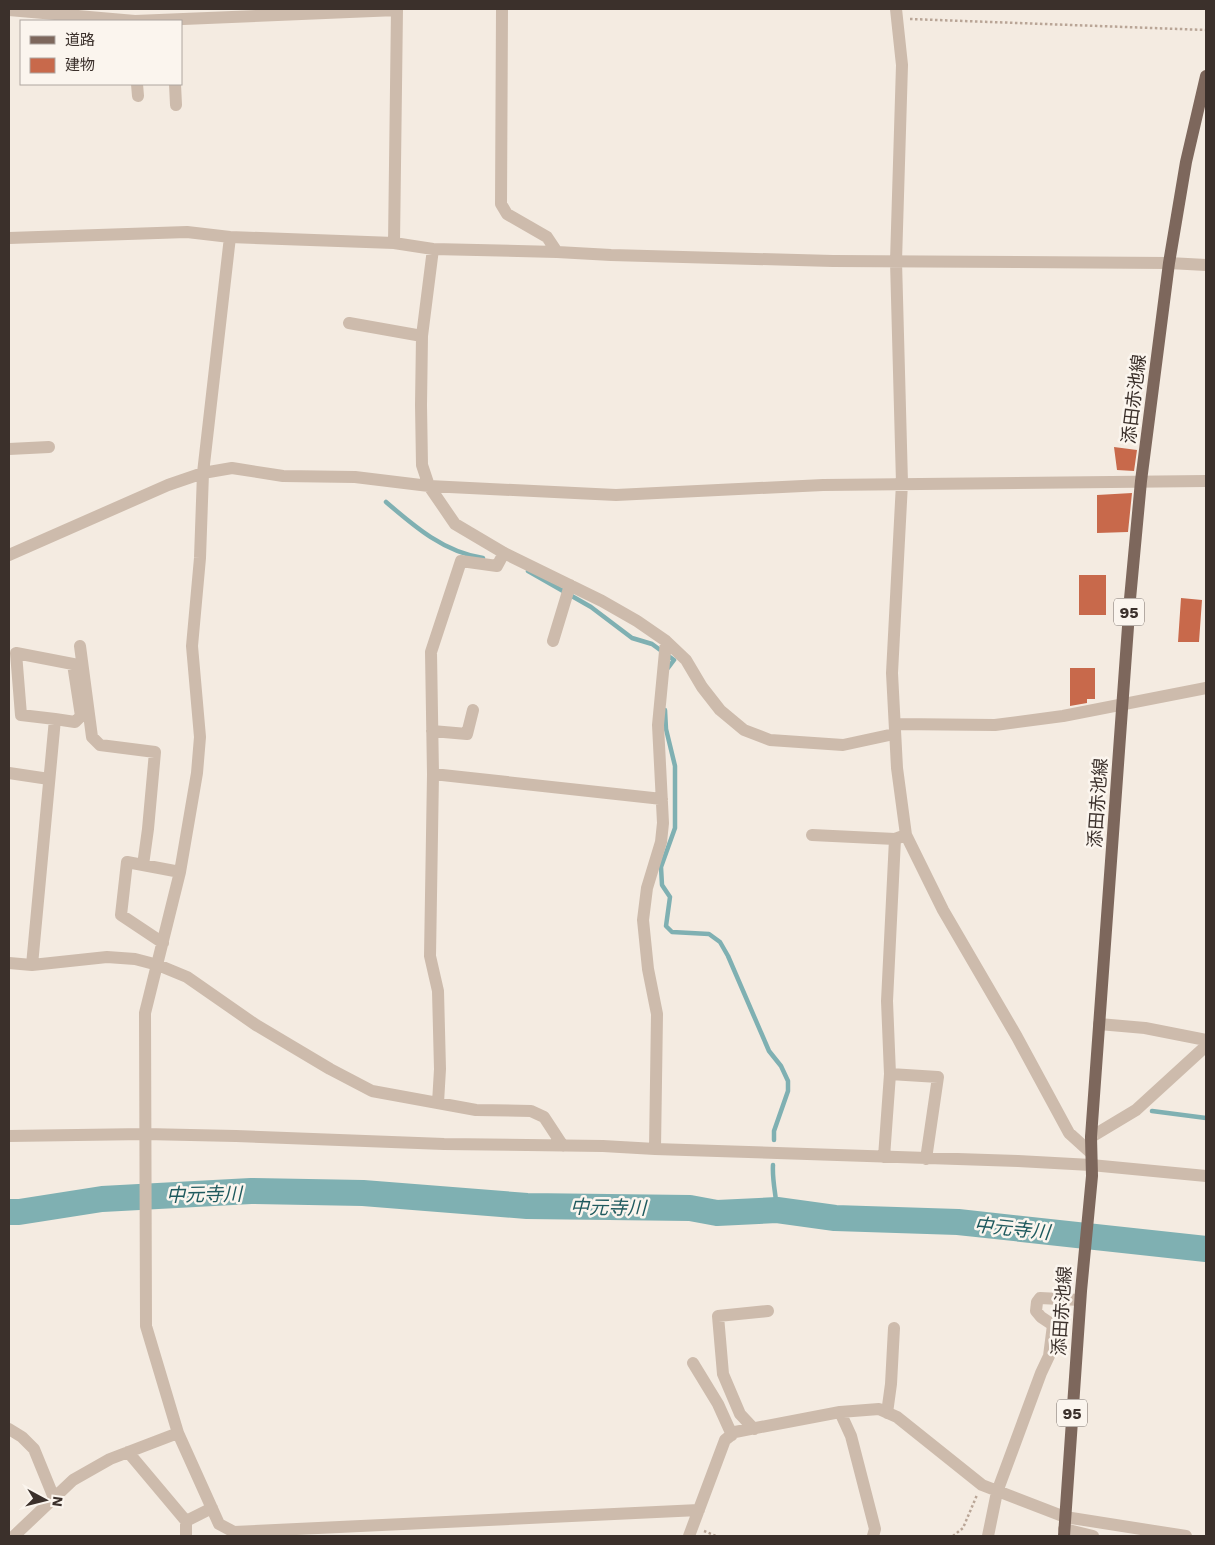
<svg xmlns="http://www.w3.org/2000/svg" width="1215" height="1545" font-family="'Work Sans','Noto Sans JP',sans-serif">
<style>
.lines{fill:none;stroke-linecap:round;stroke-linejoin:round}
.stream{stroke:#7fb0b2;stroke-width:4.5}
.river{stroke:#7fb0b2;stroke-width:26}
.building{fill:#c8694b}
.path{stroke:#b9a596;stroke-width:2.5;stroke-dasharray:2.5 2.5;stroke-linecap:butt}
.minor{stroke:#cdbbac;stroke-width:12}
.primary{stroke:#7d675c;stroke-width:12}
.labels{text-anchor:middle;stroke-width:5;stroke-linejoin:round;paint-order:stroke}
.shield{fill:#fbf5ee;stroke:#756b66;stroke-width:1}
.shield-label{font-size:16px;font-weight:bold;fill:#3b302b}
.street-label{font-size:18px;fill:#3b302b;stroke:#fbf5ee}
.water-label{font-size:19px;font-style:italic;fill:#1f5a5e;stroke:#fbf5ee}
</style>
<rect width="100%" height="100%" fill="#f4ebe1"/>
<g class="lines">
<path class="stream" d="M386 502C415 527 444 552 483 558
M528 571 591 607 632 638 652 644 674 660 668 668
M665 710 666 729 675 766V828L661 867 662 885 670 897 666 926 672 932 709 934 720 942 728 956 769 1051 781 1066 788 1081V1091L774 1131V1140
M1152 1111 1206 1118
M773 1165C772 1180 776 1195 777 1210"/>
<path class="river" d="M9 1212H19L102 1199 251 1191 363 1193 527 1206 690 1208 717 1213 777 1210 835 1218 958 1222 1206 1249"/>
</g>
<path class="building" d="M1114 447 1137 450 1134 471 1117 470Z
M1132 493 1128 532 1097 533V495Z
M1079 575H1106V615H1079Z
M1181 598 1202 600 1199 642H1178Z
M1070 668H1095V699H1087V703L1070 706Z"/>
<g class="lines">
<path class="path" d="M910 19 1206 30
M704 1531 716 1536
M953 1536 963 1528 977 1495"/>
<path class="minor" d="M502 9 501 204 507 214 547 237 557 252
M896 9 902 65 896 261 902 483 892 673 897 768 906 835 943 910 1017 1037 1069 1133 1090 1152
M9 10 135 21
M135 21 397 10
M137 84 138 96
M175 84 176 105
M230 237 203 473 200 558 192 646 200 737 197 773 180 872 145 1013 146 1326 178 1433 219 1524 234 1532 699 1510
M9 238 187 232 230 237 394 243 433 249 557 252 611 255 833 261 1169 263 1206 265
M394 243 397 9
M433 249 422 336 421 405 422 465 429 486 455 524 504 553 602 601 637 621 666 641 686 660 702 687 720 710 744 730 770 740 843 745 894 734
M349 323 422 336
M9 449 49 447
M504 553 497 566 461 561 431 652 433 774 662 799
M9 555 168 485 203 473 232 468 283 476 355 477 429 486 616 495 823 485 1206 481
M553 641 570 585
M80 646 92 737 100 745 155 752 148 829 143 865
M895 724 995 725 1063 716 1206 688
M432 731 467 734 473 710
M9 773 49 779
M433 774 430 956 438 991 440 1069 438 1103
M812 835 895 839
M163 943 121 915 127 862 180 872
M9 963 32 965 107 957 135 959 158 965 187 977 256 1025 330 1069 372 1091 476 1110 531 1111 544 1117 563 1146
M32 965 55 719 21 715 16 653 73 664 81 716 75 722 55 719
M1099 1024 1145 1028 1206 1040
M890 1074 938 1077 926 1159
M9 1136 145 1134 236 1136 444 1144 603 1146 655 1149 1018 1161 1091 1165 1206 1176
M1091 1137 1136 1110 1206 1046
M655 1149 657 1014 648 969 643 920 647 888 661 842 663 823 658 725 666 641
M884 1157 890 1074 887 1001 895 839 906 835
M693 1363 718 1404 732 1435
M840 1412 851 1436 875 1529 873 1536
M887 1413 891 1384 894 1328
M9 1429 22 1437 34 1449 54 1498
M754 1429 740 1414 723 1374 718 1316 768 1311
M128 1452 186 1521
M1064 1529 1093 1536
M14 1536 73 1480 110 1459 178 1433
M186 1536V1521L212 1508
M689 1536 725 1440 735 1432 840 1412 879 1409 897 1417 982 1485 1065 1517 1186 1536
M988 1536 997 1492 1041 1373 1049 1356 1053 1325 1041 1317 1036 1311 1037 1302 1040 1298 1080 1300"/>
<path class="primary" d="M1064 1536 1081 1291 1092 1176 1091 1137 1130 599 1141 481 1169 263 1186 162 1206 76"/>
</g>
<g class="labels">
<g class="shield">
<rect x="1114" y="598.5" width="30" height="27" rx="4"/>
<rect x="1057" y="1399.5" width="30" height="27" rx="4"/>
</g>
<g class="shield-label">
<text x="1129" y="618">95</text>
<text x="1072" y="1419">95</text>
</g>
<g class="street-label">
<text transform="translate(1134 399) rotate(-83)" y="6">添田赤池線</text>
<text transform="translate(1098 803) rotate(-86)" y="6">添田赤池線</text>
<text transform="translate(1062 1311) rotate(-86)" y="6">添田赤池線</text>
</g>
<g class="water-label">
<text transform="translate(204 1194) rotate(-1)" y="7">中元寺川</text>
<text transform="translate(608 1207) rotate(1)" y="7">中元寺川</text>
<text transform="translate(1012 1228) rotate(6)" y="7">中元寺川</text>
</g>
</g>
<rect width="1215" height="1545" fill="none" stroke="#3b302b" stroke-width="20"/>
<rect x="20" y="20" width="162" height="65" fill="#fbf5ee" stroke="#aea6a0"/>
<rect x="30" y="36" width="25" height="8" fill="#7d675c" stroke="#aea6a0"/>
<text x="65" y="45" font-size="15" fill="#3b302b">道路</text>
<rect x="30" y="58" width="25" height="15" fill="#c8694b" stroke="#aea6a0"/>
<text x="65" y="70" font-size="15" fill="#3b302b">建物</text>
<g transform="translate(45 1500) rotate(97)" stroke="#fbf5ee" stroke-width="4" paint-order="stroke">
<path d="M0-4L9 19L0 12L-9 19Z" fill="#3b302b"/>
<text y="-8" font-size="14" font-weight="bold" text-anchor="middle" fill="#3b302b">N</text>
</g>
</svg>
